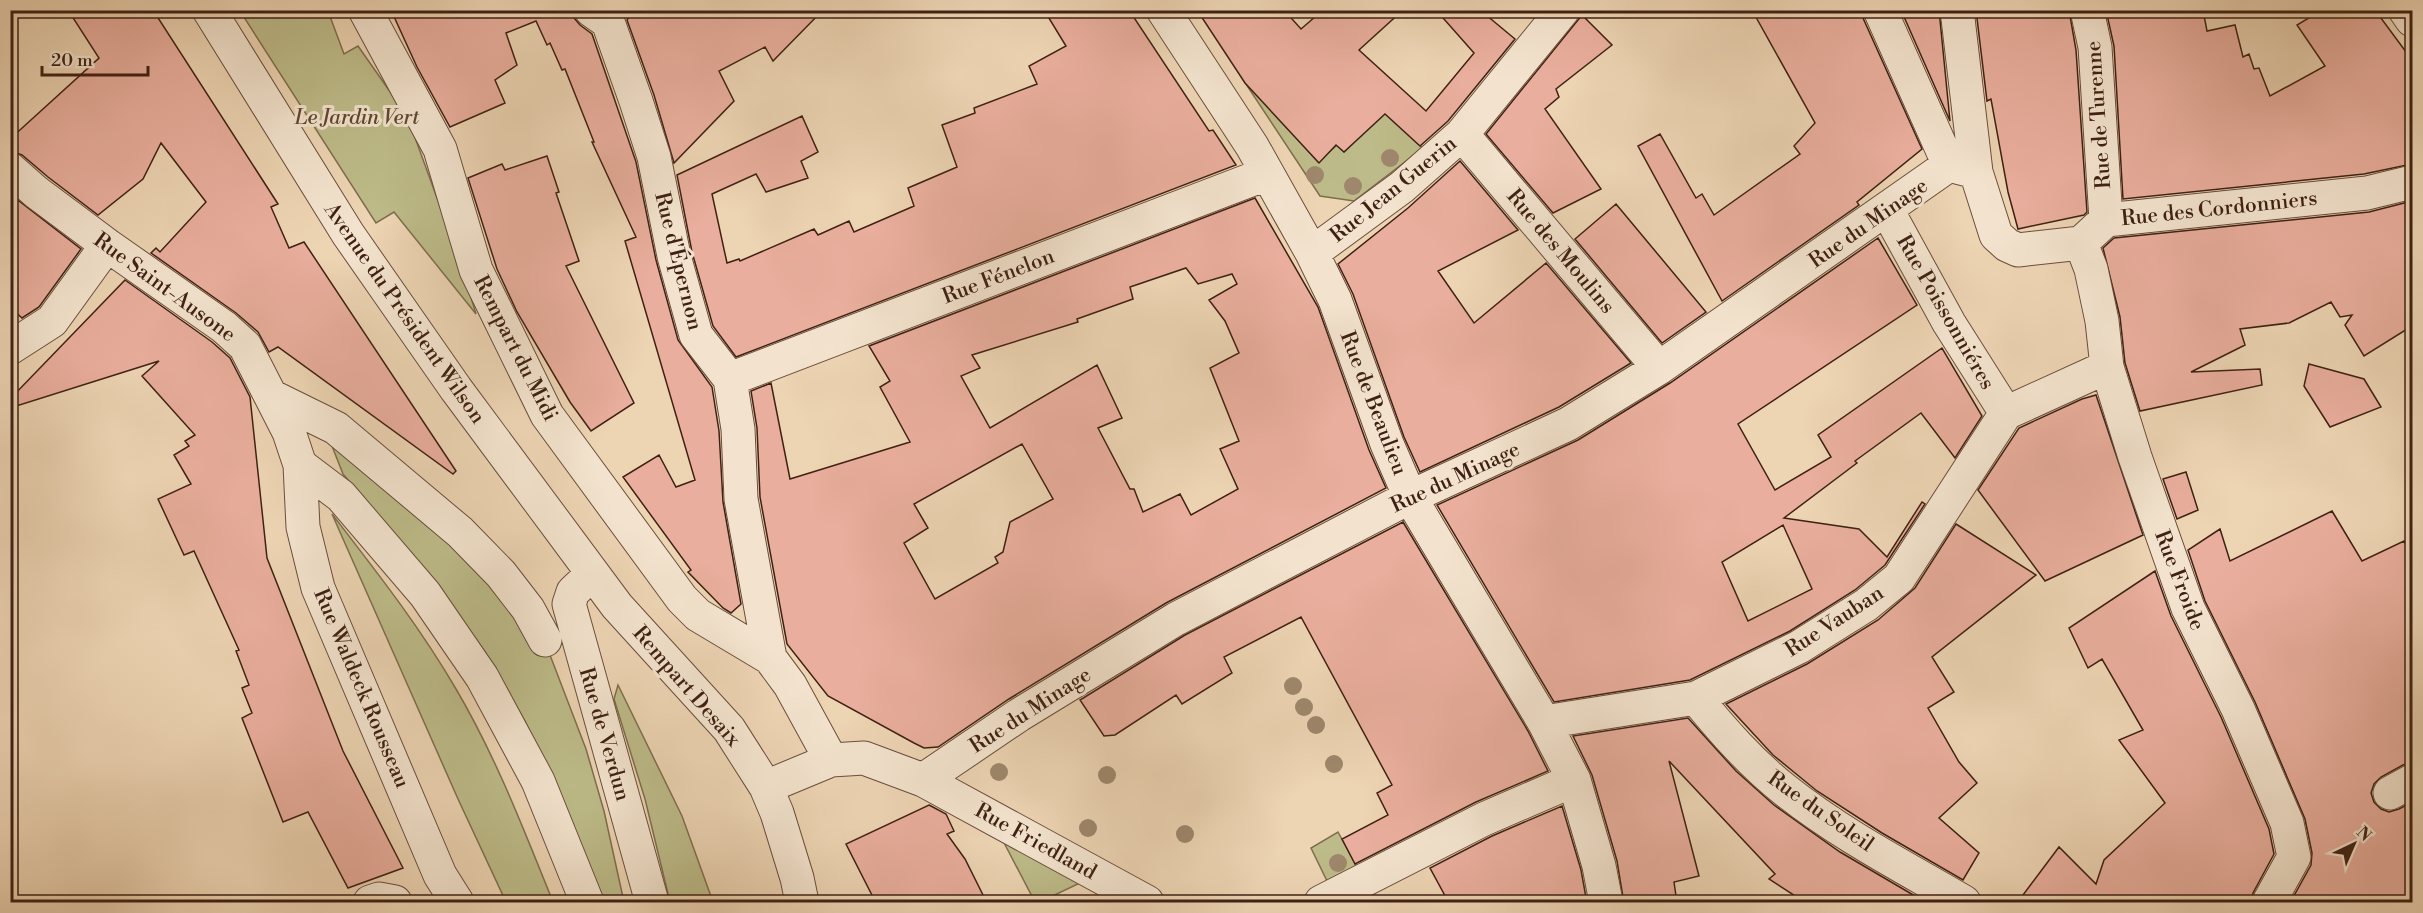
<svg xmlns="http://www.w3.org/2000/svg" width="2423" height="913" font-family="'Libre Bodoni',serif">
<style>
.green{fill:#bdbb89;stroke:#7e6e4e;stroke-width:1.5}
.building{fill:#e9ae9d;stroke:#3f2114;stroke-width:1.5;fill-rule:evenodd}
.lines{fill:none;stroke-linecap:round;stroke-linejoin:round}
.minor-casing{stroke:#6a4e3c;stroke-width:35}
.minor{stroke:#f3e3ce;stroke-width:33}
.tree{fill:#9e876c}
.labels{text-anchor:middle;stroke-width:6;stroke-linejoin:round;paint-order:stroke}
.street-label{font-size:21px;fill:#3f2114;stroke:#f3e3ce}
.park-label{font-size:21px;font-style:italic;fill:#5e4831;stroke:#f3e3ce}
</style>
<rect width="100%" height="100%" fill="#edd4b3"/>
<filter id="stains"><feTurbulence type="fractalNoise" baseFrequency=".00333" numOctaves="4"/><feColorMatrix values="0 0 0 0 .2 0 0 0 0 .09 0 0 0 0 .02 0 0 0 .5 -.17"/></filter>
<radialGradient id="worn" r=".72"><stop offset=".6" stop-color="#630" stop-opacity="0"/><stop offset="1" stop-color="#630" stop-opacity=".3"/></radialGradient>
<path class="green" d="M240 11H328L344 54 358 46 391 93 413 132 461 264 476 314 394 212 376 223Z
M1242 78 1318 162 1337 145 1344 152 1353 143 1350 139 1379 108 1423 148 1354 201 1320 196Z
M332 446 490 578 541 655H550L586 749 604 811 624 902H599L569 817 525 721 485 652 427 572 343 474Z
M332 514C376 571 420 627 456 689 496 757 524 830 553 902H506L458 799Z
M618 685 682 816 713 902H670L645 799 614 699Z
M1338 832 1357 867 1328 883 1311 848Z
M1002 839 1080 883 1040 902H1035Z"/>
<path class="building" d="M68 10H153L278 204 271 207 289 248 304 242 456 471 453 474 278 347 269 352 258 332 236 313 151 253 156 248 160 252 206 202 161 143 143 179 98 215 48 177 22 155 10 151V139L99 58Z
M391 10H573L574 18 580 25 592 34 636 162 656 260 678 340 712 387 719 431 723 502 741 604 731 613 723 608 688 572 691 570 623 477 659 455 676 487 695 480 625 241 636 237 592 142H594L565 69 562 70 550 43 547 45 536 21 506 33 517 65 495 80 505 103 450 127 417 67Z
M633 10H823L773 61 765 47 719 71 734 101 674 163 654 95 627 20Z
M1044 10H1129L1209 131 1213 130 1236 165 736 357 713 326 692 252 677 175 802 116 818 152 801 161 808 178 766 192 756 174 712 194 727 263 739 259 740 261 814 229 818 235 849 221 854 232 914 206 908 188 957 167 942 125 975 113 974 108 1037 84 1029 66 1066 46Z
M1197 10H1284L1301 29 1323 10H1403L1359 50 1426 111 1474 53 1436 10H1480L1515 39 1448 121 1420 146 1385 114 1344 152 1336 145 1319 163 1245 83Z
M1752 10H1862L1863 18 1922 149 1857 202 1859 205 1722 301 1638 146 1660 134 1696 198 1702 194 1714 215 1800 154 1794 146 1815 123Z
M1901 10H1939L1950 121Z
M1976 10H2069L2076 50 2087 212 2084 215 2018 229 2008 192 1991 99 1987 101Z
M2106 10H2203L2207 31 2235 25 2243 57 2249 54 2254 69 2259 68 2270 96 2325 66 2297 25 2322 10H2375L2412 60V164L2364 174 2123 199 2114 46Z
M1582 15 1612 45 1556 89 1559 97 1545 109 1601 189 1553 213 1486 134Z
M547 156 559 192 556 193 579 261 566 266 634 403 591 431 570 402 517 312 497 269 468 178 502 164 505 170Z
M1460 161 1518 230 1438 271 1474 323 1546 263 1631 363 1559 407 1420 472 1404 437 1353 294 1338 264 1408 208Z
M10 194 81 249 39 307 22 318 10 307Z
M1255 198 1318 307 1369 450 1386 488 1166 603 1009 699 938 747 924 748 914 743 828 696 787 644 760 497 757 428 751 391 771 383 790 479 910 442 880 387 890 381 869 346ZM1186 268 1198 284 1232 274 1237 284 1209 300 1225 321 1239 353 1210 368 1239 441 1220 449 1238 489 1191 515 1180 494 1143 512 1134 489H1130L1098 428 1122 418 1097 365 990 428 961 376 980 368 972 355 1078 322 1077 319 1133 299 1130 287ZM1022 444 1053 499 1010 522 1003 552 995 557 998 563 935 599 904 543 928 528 914 504Z
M2412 201V326L2364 356 2345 325 2352 315 2340 317 2331 302 2289 323 2240 329 2245 345 2191 372 2260 369 2262 385 2140 411 2125 363 2120 317 2103 248 2114 238 2369 212Z
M1616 204 1706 312 1662 343 1575 239Z
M1878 238 1917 305 1738 424 1775 490 1831 457 1818 435 1942 348 1982 416 1955 458 1921 413 1855 461 1857 463 1784 518 1859 529 1887 557 1922 502 1925 504 1885 565 1855 590 1790 631 1690 680 1554 702 1437 505 1578 440 1670 383ZM1783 525 1812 589 1748 621 1722 562Z
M125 280 212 342 230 358 250 397 267 558 343 751 403 868 348 888 308 812 283 822 242 718 252 713 242 688 249 685 236 651 239 650 194 551 184 555 158 499 191 484 174 455 189 446 185 441 195 435 142 376 159 361 10 408V399Z
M2309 364 2364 379 2381 407 2330 427 2304 386Z
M2096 395 2143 535 2045 581 1978 490 2019 428 2082 399Z
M2186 472 2198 510 2177 519 2163 479Z
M2332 511 2362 561 2404 541 2412 557V762L2403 765 2381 777 2374 784 2371 793 2374 802 2381 809 2389 812 2399 809 2412 802V903H2290L2311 865 2312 853 2305 819 2255 702 2205 601 2188 550 2220 529 2230 561Z
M1403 522 1528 731 1548 771 1476 802 1355 864 1342 839 1388 815 1377 793 1392 785 1301 617 1224 657 1232 673 1182 704 1176 695 1115 735 1104 736 1080 700 1185 635Z
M1956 524 2036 575 1932 657 1954 692 1928 708 1959 762 1977 783 1939 818 1979 853 1963 880 1882 833 1817 791 1773 755 1726 704 1807 664 1878 620 1915 588Z
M2155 571 2171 616 2221 717 2269 829 2274 854 2253 893 2250 903H2017L2059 847 2096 884 2104 860 2165 803 2119 740 2143 730 2102 659 2088 668 2069 628Z
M1688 718 1736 771 1774 805 1840 852 1927 903H1806L1769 879 1775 874 1669 761 1699 876 1674 882 1677 903H1624L1617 861 1592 775 1573 736Z
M929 805 946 814 954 831 947 834 965 859 987 903H876L846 844Z
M1562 806 1581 870 1587 903H1449L1430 868 1492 836Z"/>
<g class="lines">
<defs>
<path id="minor" d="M209 10 348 234 456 389 617 606 729 729 766 787 777 813 797 878 802 902
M365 10 440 149 476 270 547 415 682 599 698 615 770 658 790 685 831 760
M591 10 608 22 636 101 654 157 674 256 696 335 730 379 738 429 741 499 770 658
M1163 10 1252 146 1312 253 1335 300 1387 444 1410 497 1544 722 1574 780 1599 866 1606 902
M1880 10 1949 165
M1957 10 1976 172 1996 235 2007 245 2018 250 2081 243 2106 220 2367 193 2412 182
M2087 10 2095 47 2106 220
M2405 10 2412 20
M1462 134 1659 368
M10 169 36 192 107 245 224 327 245 346 289 432 300 465 303 527 318 588 440 875 457 902
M1887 210 1949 323 2006 413
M2081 243 2091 269 2102 321 2107 367 2135 457 2188 608 2238 709 2287 823 2294 857 2269 902
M1312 253 1402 187 1462 134 1563 10
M10 348 52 321 107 245
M730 379 1266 174
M273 397 336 428 460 532 501 574 528 609 545 640
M300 465 341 496 425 594 482 677 538 781 587 902
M592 574 573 592 569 604 652 902
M1696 698C1723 731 1751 763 1785 790 1840 834 1904 867 1964 902
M1544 722 1696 698 1799 647 1866 605 1899 578 2006 413 2107 367
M923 780 1019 715 1176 619 1410 497 1568 424 1659 368 1949 165 1976 172
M766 787 831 760 864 758 923 780 1147 902
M2390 793 2412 781
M370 902 379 899 395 902
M1321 902 1484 819 1574 780"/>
</defs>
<use href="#minor" class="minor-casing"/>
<use href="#minor" class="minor"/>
</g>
<g class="tree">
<circle cx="1390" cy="158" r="9"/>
<circle cx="1315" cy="175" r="9"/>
<circle cx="1353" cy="186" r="9"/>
<circle cx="1293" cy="686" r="9"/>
<circle cx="1304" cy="707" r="9"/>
<circle cx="1316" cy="725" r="9"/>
<circle cx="1334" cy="764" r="9"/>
<circle cx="999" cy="772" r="9"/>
<circle cx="1107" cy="775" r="9"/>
<circle cx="1088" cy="828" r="9"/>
<circle cx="1185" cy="834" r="9"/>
<circle cx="1338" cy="863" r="9"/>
</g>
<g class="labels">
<g class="street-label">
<text transform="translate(2098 115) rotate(-94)" y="7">Rue de Turenne</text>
<text transform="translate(1393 189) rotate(-39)" y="7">Rue Jean Guerin</text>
<text transform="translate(2219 208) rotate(-6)" y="7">Rue des Cordonniers</text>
<text transform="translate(1868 223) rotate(-35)" y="7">Rue du Minage</text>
<text transform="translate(1561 251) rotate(50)" y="7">Rue des Moulins</text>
<text transform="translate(679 261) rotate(76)" y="7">Rue d'Épernon</text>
<text transform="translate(998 276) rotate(-21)" y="7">Rue Fénelon</text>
<text transform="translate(165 287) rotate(36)" y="7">Rue Saint-Ausone</text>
<text transform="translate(1946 312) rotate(60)" y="7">Rue Poissonniéres</text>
<text transform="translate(405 313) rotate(55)" y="7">Avenue du Président Wilson</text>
<text transform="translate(516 348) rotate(63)" y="7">Rempart du Midi</text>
<text transform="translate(1374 403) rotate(69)" y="7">Rue de Beaulieu</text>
<text transform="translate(1455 477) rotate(-25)" y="7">Rue du Minage</text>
<text transform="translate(2180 580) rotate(69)" y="7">Rue Froide</text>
<text transform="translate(1834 621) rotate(-33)" y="7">Rue Vauban</text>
<text transform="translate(687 686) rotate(49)" y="7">Rempart Desaix</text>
<text transform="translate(362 688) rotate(67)" y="7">Rue Waldeck Rousseau</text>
<text transform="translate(1030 710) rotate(-33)" y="7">Rue du Minage</text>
<text transform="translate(605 734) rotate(74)" y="7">Rue de Verdun</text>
<text transform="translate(1821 811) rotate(35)" y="7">Rue du Soleil</text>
<text transform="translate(1036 841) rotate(29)" y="7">Rue Friedland</text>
</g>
<g class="park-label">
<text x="357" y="124">Le Jardin Vert</text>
</g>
</g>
<rect width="2423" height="913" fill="none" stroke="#edd4b3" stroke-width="36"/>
<rect x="12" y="12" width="2399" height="889" fill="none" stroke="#3f2114" stroke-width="3"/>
<rect x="18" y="18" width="2387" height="877" fill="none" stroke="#3f2114" stroke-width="1.5"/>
<g transform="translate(2354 844) rotate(44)" stroke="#f3e3ce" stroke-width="4.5" paint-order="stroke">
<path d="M0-4.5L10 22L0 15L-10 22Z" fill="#3f2114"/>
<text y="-9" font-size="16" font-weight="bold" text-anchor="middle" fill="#3f2114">N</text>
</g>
<path d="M42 66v9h106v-9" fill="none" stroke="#3f2114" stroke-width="3"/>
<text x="51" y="66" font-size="18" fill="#3f2114" stroke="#f3e3ce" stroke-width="4.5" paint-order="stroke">20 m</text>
<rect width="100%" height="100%" filter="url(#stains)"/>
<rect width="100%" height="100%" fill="url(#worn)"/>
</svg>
